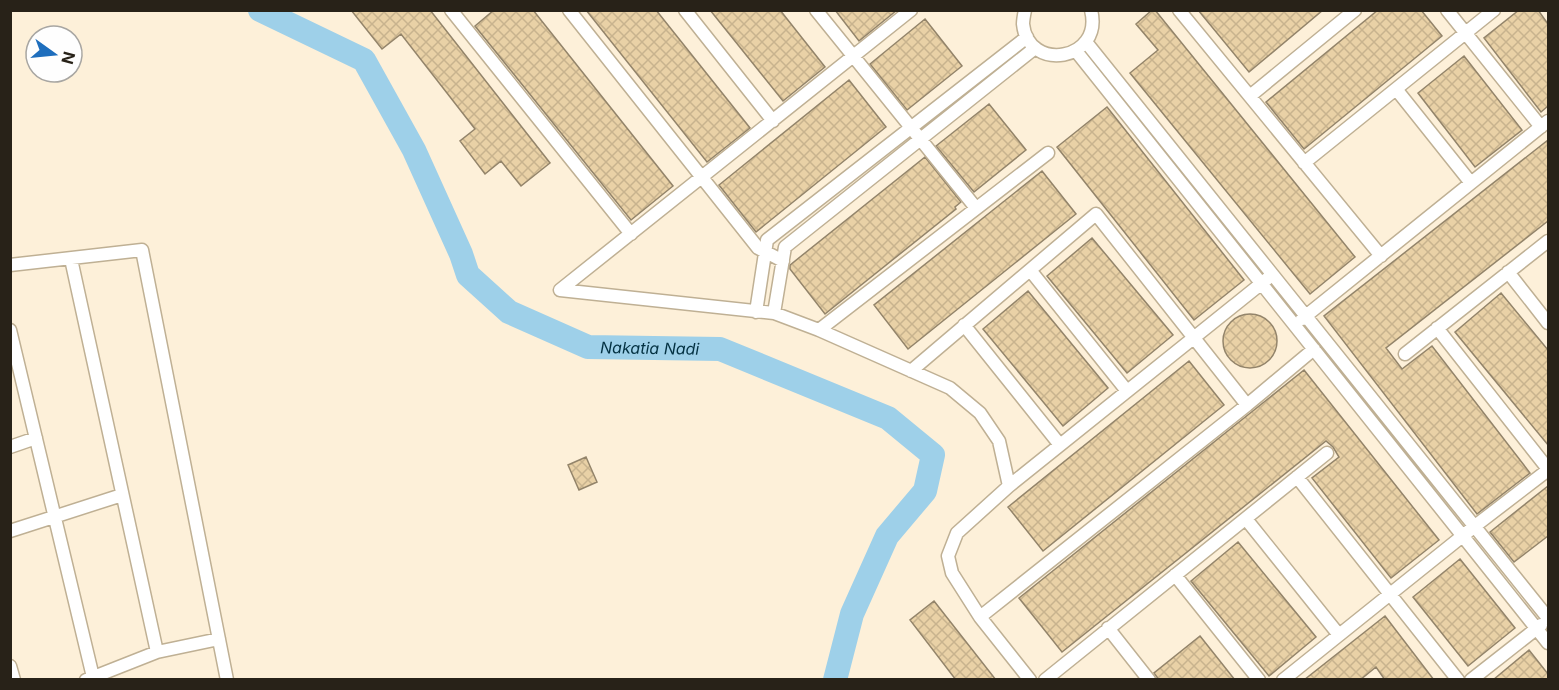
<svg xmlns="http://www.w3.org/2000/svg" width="1559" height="690" font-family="Inter,sans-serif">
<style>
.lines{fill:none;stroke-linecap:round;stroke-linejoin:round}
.river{stroke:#9ed0e9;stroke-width:24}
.building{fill:url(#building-cross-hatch);stroke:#93846a;stroke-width:1.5}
.street-casing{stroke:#bfb094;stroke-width:15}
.street{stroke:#fff;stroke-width:12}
.labels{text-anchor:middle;stroke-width:5;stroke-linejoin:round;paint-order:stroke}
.water-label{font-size:16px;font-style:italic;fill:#033142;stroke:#fefefe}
</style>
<defs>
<pattern id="building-cross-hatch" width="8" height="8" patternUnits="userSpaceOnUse" patternTransform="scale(1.5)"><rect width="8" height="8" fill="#e9d1a6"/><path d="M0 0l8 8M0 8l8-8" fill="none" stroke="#c8b38e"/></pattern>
</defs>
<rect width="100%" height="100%" fill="#fdf0d9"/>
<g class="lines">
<path class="river" id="s1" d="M260 10 364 60 414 150 461 254 468 275 509 312 588 347 720 349 888 418 933 455 925 491 887 536 852 614 835 680"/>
</g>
<path class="building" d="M351 10H430L550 163 521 186 501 161 485 174 460 141 475 129 401 34 382 49Z
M494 10H533L673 186 631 220 475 26Z
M586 10H656L750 128 707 162Z
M710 10H780L825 67 783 101Z
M835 10H897L859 41Z
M1152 10H1155L1355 257 1310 294 1130 73 1158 50 1136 24Z
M1198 10H1323L1249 72Z
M1378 10H1421L1442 36 1304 149 1266 102Z
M1519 10H1538L1548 24V106L1541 112 1484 38Z
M925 19 962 66 907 110 870 64Z
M1464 56 1522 130 1475 167 1418 93Z
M849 80 886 127 756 232 719 185Z
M989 104 1026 150 974 192 936 146Z
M1107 107 1244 280 1194 320 1057 147Z
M1548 140V221L1386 348 1402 369 1432 346 1530 473 1477 514 1324 316Z
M925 157 961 202 955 207 956 209 825 314 790 269V265Z
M1042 171 1076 214 908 349 874 305Z
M1092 238 1173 335 1127 373 1047 276Z
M1028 291 1108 388 1063 426 983 329Z
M1501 293 1548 350V445L1455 332Z
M1223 341a27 27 0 1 1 54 0a27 27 0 1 1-54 0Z
M1189 361 1224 405 1043 551 1008 507Z
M1304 370 1439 540 1391 578 1312 478 1339 457 1333 447 1326 441 1062 652 1019 598Z
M586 457 597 482 579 490 568 465Z
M1548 486V536L1514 562 1490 532Z
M1238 542 1316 637 1269 676 1191 581Z
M1460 559 1515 628 1468 666 1413 597Z
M934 601 996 680H956L910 620Z
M1385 616 1434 680H1385L1376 667 1360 680H1304Z
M1200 636 1235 680H1159L1154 673Z
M1529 650 1548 674V680H1493Z"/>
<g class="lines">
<defs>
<path id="street" d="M451 10 631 234
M569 10 758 248 783 261
M685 10 773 121
M816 10 976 208
M1025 10C1024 15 1023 20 1023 24 1028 73 1104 61 1091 10
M1179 10 1381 256
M1447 10 1541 127
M1086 42 1548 618
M1076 51 1548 643
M1396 89 1471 183
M1250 96 1355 10
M1304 163 1494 10
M71 259 157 652
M10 265 142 250 227 680
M1030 270 1127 391
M1508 272 1548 323
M560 290 774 313 819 330 950 388 980 413 999 441 1009 486
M560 290 911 10
M756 312 767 240 1027 37
M774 313 785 247 1035 48
M1302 319 1548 121
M964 325 1060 445
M1437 328 1548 469
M10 330 93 677
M819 330 1048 153
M1405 354 1548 241
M911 371 1096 214 1247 405
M10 447 36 438
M1297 477 1458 680
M1246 519 1339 635
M10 531 122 495
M1175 575 1259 680
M980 617 1247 405 1314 349
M1108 628 1149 680
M10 666 14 680
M86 680 157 652 219 639
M1030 680 980 617 952 573 948 556 957 533 1009 486 1267 279
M1045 680 1327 453
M1283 680 1475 526 1548 470
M1471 680 1541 625"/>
</defs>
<use href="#street" class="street-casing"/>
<use href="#street" class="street"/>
</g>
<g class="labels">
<g class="water-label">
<text dy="6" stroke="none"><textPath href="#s1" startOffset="558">Nakatia Nadi</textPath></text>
</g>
</g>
<rect width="1559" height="690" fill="none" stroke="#282218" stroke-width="24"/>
<g transform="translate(54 54) rotate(105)"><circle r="28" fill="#fefefe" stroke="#a8a6a2" stroke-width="1.5"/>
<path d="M0-4.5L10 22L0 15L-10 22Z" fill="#1e6ebd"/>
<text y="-9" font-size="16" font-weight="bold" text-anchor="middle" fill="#282218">N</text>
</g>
</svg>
